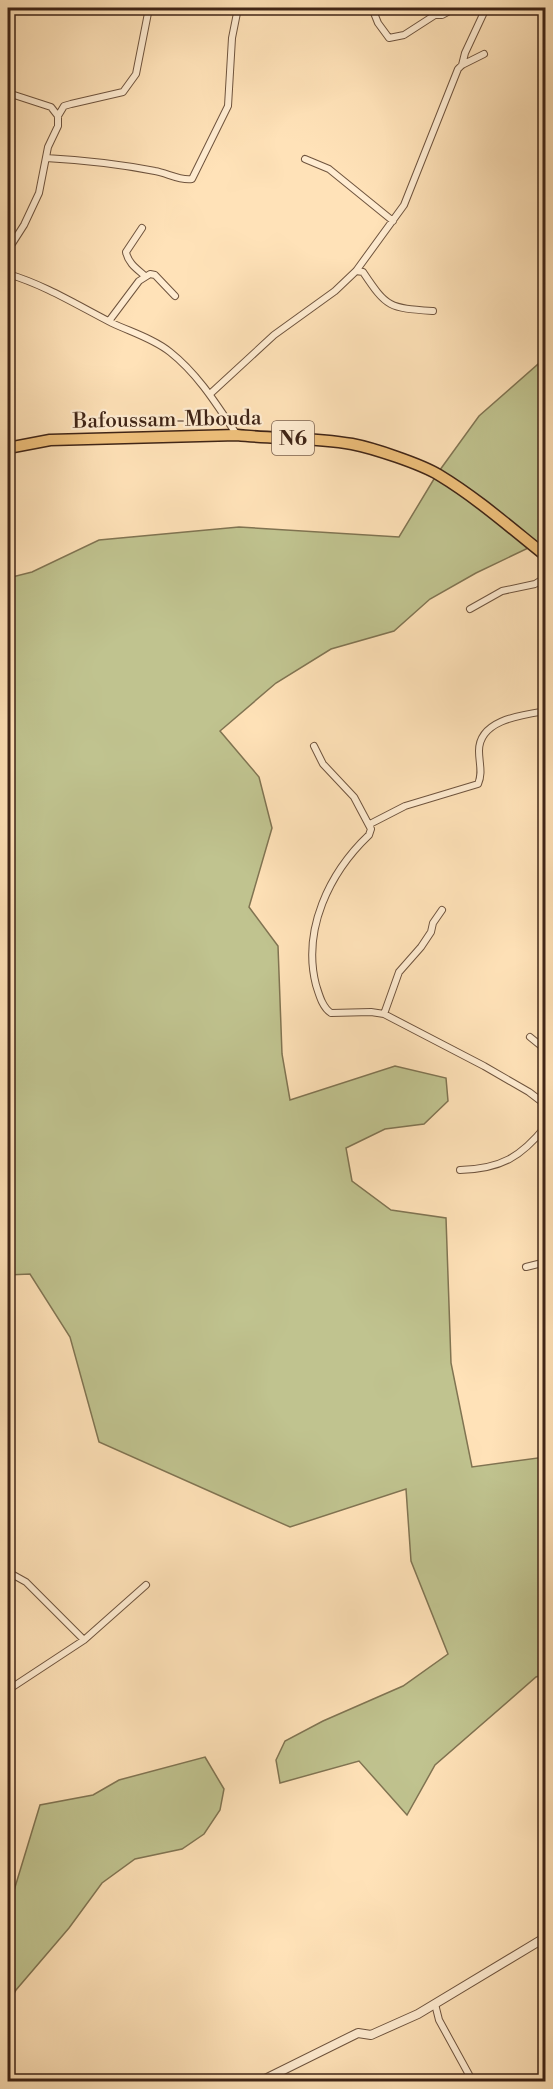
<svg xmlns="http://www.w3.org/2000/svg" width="553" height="2089" font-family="'Libre Bodoni',serif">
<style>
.green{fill:#c0c38f;stroke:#807452;stroke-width:1.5}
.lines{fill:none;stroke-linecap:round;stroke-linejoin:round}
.minor-casing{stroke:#6f543e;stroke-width:8}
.tertiary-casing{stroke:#6f543e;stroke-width:10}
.trunk-casing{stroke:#3f2416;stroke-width:13}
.minor{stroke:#ffecd1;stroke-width:6}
.tertiary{stroke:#ffecd1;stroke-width:8}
.trunk{stroke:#f0c17c;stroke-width:10}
.labels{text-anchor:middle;stroke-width:4.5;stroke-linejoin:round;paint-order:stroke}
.shield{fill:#ffecd1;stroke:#79604e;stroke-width:1.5}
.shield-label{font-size:20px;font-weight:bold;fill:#3f2416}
.street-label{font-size:21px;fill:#3f2416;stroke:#ffecd1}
</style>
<rect width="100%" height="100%" fill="#ffe2b8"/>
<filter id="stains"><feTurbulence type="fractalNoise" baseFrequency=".00333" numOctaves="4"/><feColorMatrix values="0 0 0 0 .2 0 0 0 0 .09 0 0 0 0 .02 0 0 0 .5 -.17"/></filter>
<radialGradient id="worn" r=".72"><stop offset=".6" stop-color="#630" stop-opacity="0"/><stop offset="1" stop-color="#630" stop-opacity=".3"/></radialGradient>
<path class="green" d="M545 358V540L476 573 430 599 394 631 331 649 276 683 220 731 259 777 272 828 249 907 278 946 282 1054 290 1100 395 1066 446 1078 448 1101 424 1124 385 1129 346 1148 352 1181 391 1210 446 1218 451 1363 472 1467 545 1457V1674L536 1677 435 1765 407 1815 359 1761 280 1783 276 1760 285 1741 323 1721 403 1686 448 1654 411 1561 406 1489 290 1527 99 1442 70 1337 30 1274 8 1275V578L32 572 99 540 239 527 399 537 437 474 479 416Z
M205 1757 224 1789 220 1810 204 1834 182 1849 135 1859 102 1883 69 1928 16 1990 8 2005V1901L12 1897 40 1805 93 1795 119 1780Z"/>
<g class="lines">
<defs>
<path id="minor" d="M372 8 378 23 389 38 404 35 435 15H442L455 8
M462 65 465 53 486 8
M8 93 51 107 58 116V126L48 147 39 193 24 225 8 250
M58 116 64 106 71 104 123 92 136 74 149 8
M46 158C82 160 119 164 155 171 167 173 180 181 192 179L228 106 232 38 238 8
M305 159 329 169 393 221
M142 228 126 252C128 263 137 269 145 276
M356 271 363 272C387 308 389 308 433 311
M8 274C45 285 77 305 112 323 131 332 154 339 170 352 198 374 217 405 237 435
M109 321 139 281 150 274 155 275 175 296
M210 394 274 335 335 291 356 271 404 205 458 69 462 65 484 54
M470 609 502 591 535 584 546 577
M314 746 323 764 354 797 371 829 369 835C329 873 302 930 316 985 319 994 322 1007 331 1013L371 1012 384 1014 484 1066 529 1092 546 1105
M370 824 405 806 478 784C483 773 479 763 479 751 479 720 521 715 546 711
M384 1014 399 972 421 947 431 932 433 923 442 910
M530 1037 546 1050
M460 1170C501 1169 521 1157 546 1126
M526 1267 546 1262
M8 1572 26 1582 84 1640
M8 1690 84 1640 146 1585
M435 2004 439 2020 473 2082"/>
<path id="tertiary" d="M259 2082 358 2033 371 2035 418 2014 546 1937"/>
<path id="trunk" d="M8 448 50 440 237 435C275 439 314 437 352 444 373 448 421 464 439 475 477 498 511 528 546 556"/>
</defs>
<use href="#minor" class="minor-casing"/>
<use href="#tertiary" class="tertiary-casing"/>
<use href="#trunk" class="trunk-casing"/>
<use href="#minor" class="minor"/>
<use href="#tertiary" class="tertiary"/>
<use href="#trunk" class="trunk"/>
</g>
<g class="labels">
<rect class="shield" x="272" y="421" width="42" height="34" rx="4.5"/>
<g class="shield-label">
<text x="293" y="445">N6</text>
</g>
<g class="street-label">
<text transform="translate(167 419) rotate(-1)" y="7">Bafoussam-Mbouda</text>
</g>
</g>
<rect width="553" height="2089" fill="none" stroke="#ffe2b8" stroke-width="30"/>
<rect x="9" y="9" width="535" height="2071" fill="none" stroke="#3f2416" stroke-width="3"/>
<rect x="15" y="15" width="523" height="2059" fill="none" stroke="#3f2416" stroke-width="1.5"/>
<rect width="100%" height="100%" filter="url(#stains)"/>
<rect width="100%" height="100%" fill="url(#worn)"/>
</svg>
